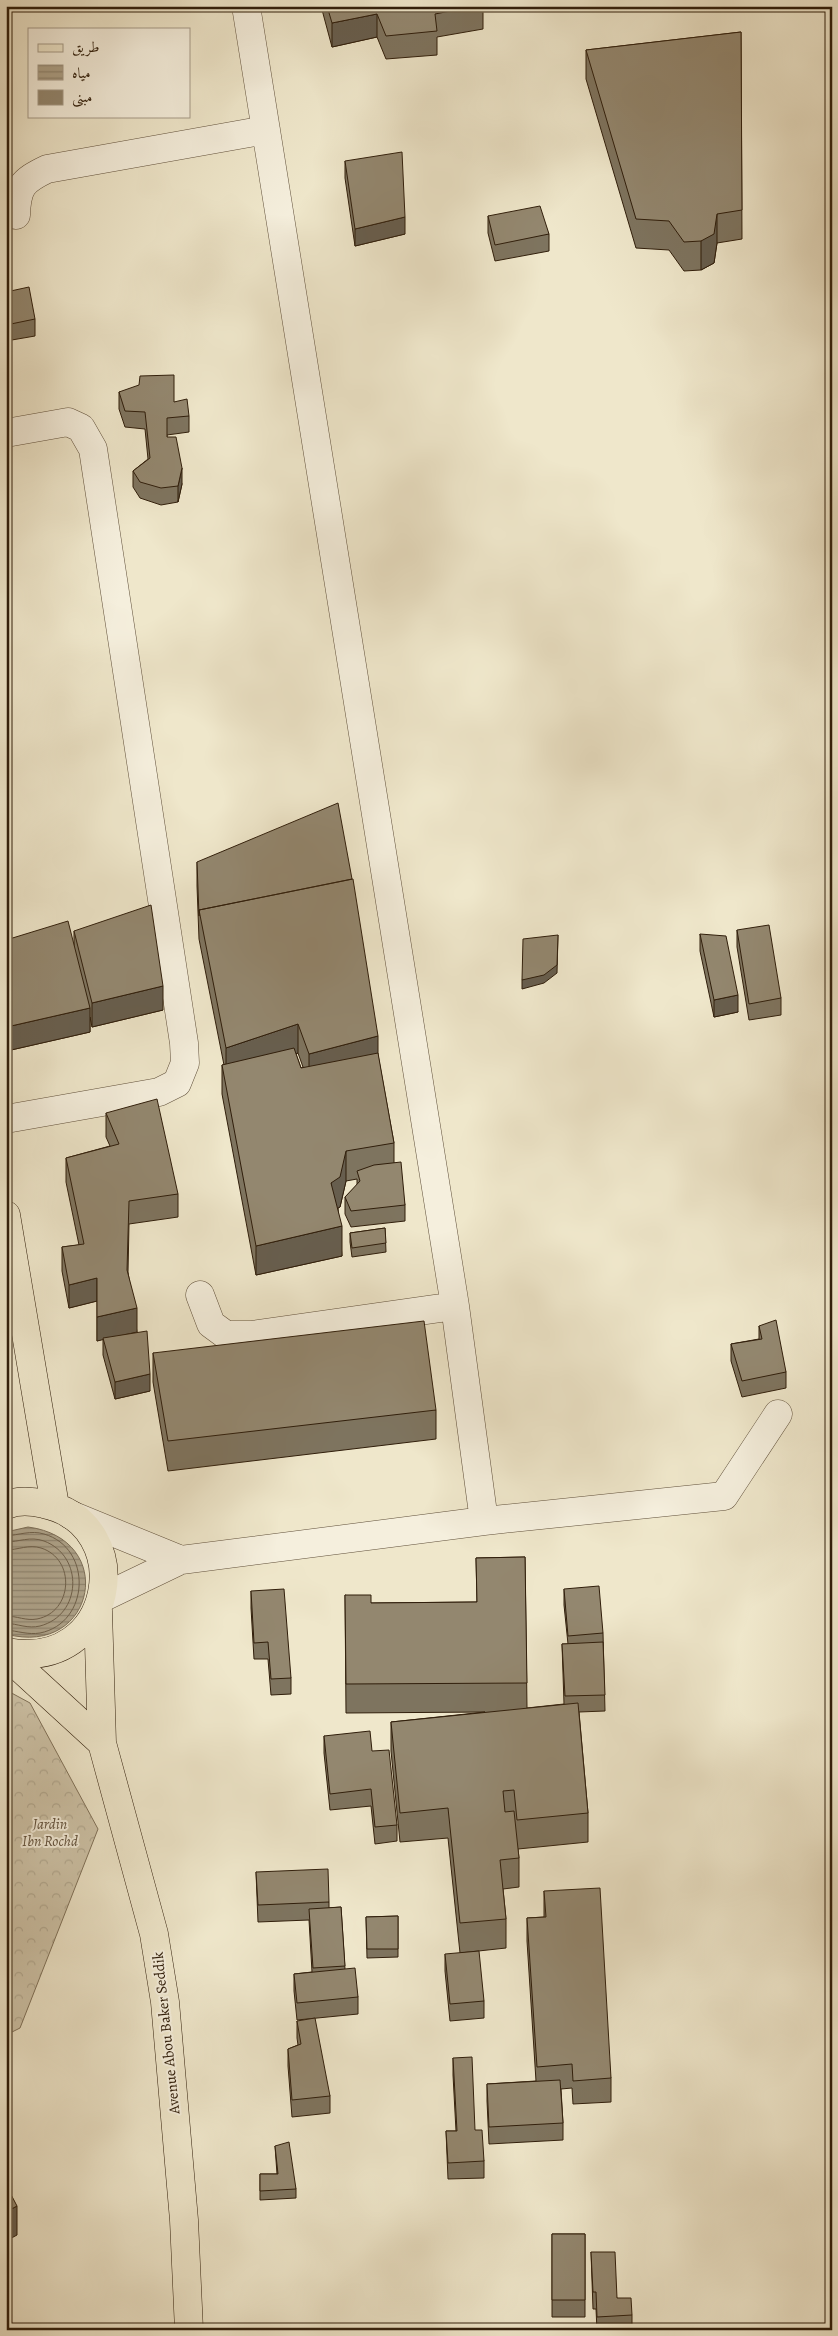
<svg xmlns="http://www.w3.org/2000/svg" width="838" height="2336" font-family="Alegreya,Amiri,serif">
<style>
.forest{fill:url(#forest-crowns);stroke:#80725a}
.water{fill:url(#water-rules);stroke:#7c6e57}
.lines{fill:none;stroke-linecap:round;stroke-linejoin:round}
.shore{stroke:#6f604a;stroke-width:1}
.minor-casing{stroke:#60503b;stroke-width:29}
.major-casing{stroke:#301e0b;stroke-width:29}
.minor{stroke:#f5efdd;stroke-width:28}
.major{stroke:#efe7cb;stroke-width:28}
.wall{fill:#7e745f;stroke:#301e0b;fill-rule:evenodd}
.shaded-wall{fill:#675e4e;stroke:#301e0b}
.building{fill:#93876f;stroke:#301e0b}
.labels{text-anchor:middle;stroke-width:4;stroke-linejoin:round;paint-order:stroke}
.park-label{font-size:15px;font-style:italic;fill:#60503b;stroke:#f5efdd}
.street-label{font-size:15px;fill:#301e0b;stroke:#f5efdd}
</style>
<defs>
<pattern id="forest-crowns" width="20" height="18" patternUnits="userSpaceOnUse" patternTransform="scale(1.25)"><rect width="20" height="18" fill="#cfc5aa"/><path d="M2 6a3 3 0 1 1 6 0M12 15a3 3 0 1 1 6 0" fill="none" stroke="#b2a991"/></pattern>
<pattern id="water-rules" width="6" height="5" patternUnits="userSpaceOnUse" patternTransform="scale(1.25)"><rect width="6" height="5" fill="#aea38a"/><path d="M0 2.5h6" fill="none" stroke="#8e846f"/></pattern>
</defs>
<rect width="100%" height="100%" fill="#efe7cb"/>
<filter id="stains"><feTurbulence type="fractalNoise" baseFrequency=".004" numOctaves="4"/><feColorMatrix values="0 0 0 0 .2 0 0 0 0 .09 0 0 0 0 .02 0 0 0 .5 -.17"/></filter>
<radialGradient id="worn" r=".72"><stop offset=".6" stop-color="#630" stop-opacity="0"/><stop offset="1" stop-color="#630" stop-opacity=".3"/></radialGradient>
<path class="forest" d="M6 1690 30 1703 98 1829 20 2028 6 2035Z"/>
<path class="water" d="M28 1527C119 1539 95 1658 6 1634V1532Z"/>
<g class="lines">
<path class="shore" d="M6 1536C19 1535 31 1530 44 1534 93 1548 90 1623 40 1633 28 1635 18 1631 6 1630
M6 1542C19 1542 30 1536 44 1541 84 1556 82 1615 40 1626 28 1629 18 1624 6 1623
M6 1550C18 1550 29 1544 41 1548 76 1559 73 1612 37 1619 26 1621 17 1616 6 1616"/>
<defs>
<path id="minor" d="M246 6 455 1306 484 1521
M16 215C17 187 22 181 47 169L266 130
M6 433 68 422 81 428 93 449 184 1043 185 1063 177 1083 159 1092 6 1119
M200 1295 211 1324 226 1335H251L455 1306
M71 1515 181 1560 102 1598
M181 1560 484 1521 724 1496 778 1414"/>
<path id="major" d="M6 1215 55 1506
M6 1505C18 1500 32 1501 44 1504 139 1524 116 1673 6 1652
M98 1611 102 1743 154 1934 165 2002 184 2220 189 2330
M6 1655 102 1743"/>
</defs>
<use href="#minor" class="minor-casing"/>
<use href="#major" class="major-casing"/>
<use href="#minor" class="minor"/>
<use href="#major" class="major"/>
</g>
<path class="wall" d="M321 6H483V29L437 37V55L386 59 377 37 332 47Z
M741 32 742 239 717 243 714 263 701 270 684 271 669 250 636 248 586 79V50Z
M345 161 405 234 355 246 345 178Z
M488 216 549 234V251L495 261 488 233Z
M6 292 35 319V336L6 341Z
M119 392 174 402 189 416V432L167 435V437L182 484 178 502 161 505 140 498 133 487V471L148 459 145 429 125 427 119 409Z
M197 862 378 1055 394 1143V1162L405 1205V1221L351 1227 345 1214V1197L357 1185V1179L346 1181 340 1207 338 1208 342 1256 256 1275 222 1094V1065H224L199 939 197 886ZM298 1053 303 1067 301 1068 296 1054Z
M737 930 781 998V1015L749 1020 737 947Z
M74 931 163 1010 92 1027 90 1017V1032L11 1050 6 1030V940L74 947Z
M700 934 738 1012 714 1017 700 951Z
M106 1113 178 1194V1217L129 1224 128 1272 137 1332 116 1336 150 1391 115 1399 103 1355V1339L97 1341V1301L69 1308 62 1271V1247L79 1245 66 1182V1158L110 1146 106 1137Z
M385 1228 386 1252 352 1257 350 1242V1233Z
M759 1326 786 1372V1388L742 1397 731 1361V1344L759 1339Z
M153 1353 436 1410V1439L168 1471 153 1382Z
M525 1557 527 1708 564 1704 562 1644H568L564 1605V1589L603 1633 605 1711 579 1712 588 1813V1842L518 1849 519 1858V1887L503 1889 506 1919V1948L460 1953 448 1838 400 1842 391 1751V1722L485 1712 346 1713 345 1595 371 1603 477 1602 476 1558Z
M251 1591 291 1678V1694L271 1695 268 1659H254L251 1608Z
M324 1736 372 1751 397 1825V1841L375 1844 371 1806 330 1810 324 1753Z
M256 1872 329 1902V1908L341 1907 345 1969 358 1997V2014L297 2020 294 1991V1974L312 1972 309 1920 258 1922Z
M544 1891 611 2078V2102L573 2104 572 2088 561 2089 563 2123V2140L489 2144 487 2101V2084L536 2081 527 1941V1918L544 1917Z
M398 1916V1957L367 1958 366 1917Z
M445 1954 484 2001V2018L450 2021 445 1971Z
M297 2021 330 2096V2113L292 2117 288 2066V2049L298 2045 297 2038Z
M453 2058 484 2161V2178L448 2179 446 2131H456L453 2075Z
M275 2146 296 2189V2198L260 2200V2174H277Z
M552 2234H585V2317H552Z
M591 2252 617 2298 632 2315V2330H597L596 2309H593Z"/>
<path class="shaded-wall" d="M377 14V37L332 47V23Z
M717 214V243L714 263 701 270V241Z
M405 217V234L355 246V229Z
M182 468V484L178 502V486Z
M558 935 557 973 544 983 522 989V980Z
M163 986V1010L92 1027V1003Z
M738 995V1012L714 1017V1000Z
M90 1008V1032L11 1050V1026Z
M298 1024V1053L226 1078V1048Z
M378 1036V1065L309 1083V1054Z
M346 1151V1181L340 1207 331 1212V1183Z
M342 1226V1256L256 1275V1246Z
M97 1278V1301L69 1308V1285Z
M137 1308V1332L97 1341V1317Z
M150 1374V1391L115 1399V1382Z
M17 2206V2235L6 2241V2212Z"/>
<path class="building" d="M327 6H476L435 14 437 31 386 36 377 14 332 23Z
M741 32 742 210 717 214 714 234 701 241 684 242 669 221 636 219 586 50Z
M402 152 405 217 355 229 345 161Z
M540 206 549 234 495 245 488 216Z
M29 287 35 319 6 325V292Z
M174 375V402L187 399 189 416 167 418V437H176L182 468 178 486 161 488 140 482 133 471 150 458 145 412 125 411 119 392 139 385 140 376Z
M338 803 352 879 199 910V916L197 862Z
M353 879 378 1036 309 1054 298 1024 226 1048 199 910Z
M151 905 163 986 92 1003 74 931Z
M68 921 90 1008 11 1026 6 1006V940Z
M769 925 781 998 749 1004 737 930Z
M700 934 726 936 738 995 714 1000Z
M558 935 557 965 544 975 522 980 523 939Z
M294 1048 301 1068 378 1053 394 1143 346 1151 340 1177 331 1183 342 1226 256 1246 222 1065Z
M157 1099 178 1194 129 1201 127 1270 137 1308 97 1317V1278L69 1285 62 1247 84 1244 66 1158 119 1144 106 1113Z
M401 1162 405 1205 351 1211 345 1197 360 1181 357 1171 374 1165Z
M385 1228 386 1243 352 1248 350 1233Z
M776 1320 786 1372 742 1381 731 1344 762 1339 759 1326Z
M424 1321 436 1410 168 1441 153 1353Z
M147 1331 150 1374 115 1382 103 1338Z
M525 1557 527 1683 346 1684 345 1595H371V1603L477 1602 476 1558Z
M599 1586 603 1633 568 1636 564 1589Z
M284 1589 291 1678 271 1679 268 1642 254 1643 251 1591Z
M603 1642 605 1695 565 1696 562 1644Z
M578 1703 588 1813 517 1820 514 1790 503 1791 505 1812 514 1811 519 1858 500 1860 506 1919 460 1923 448 1808 400 1813 391 1722Z
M370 1731 372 1751 389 1750 397 1825 375 1827 371 1789 330 1794 324 1736Z
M328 1869 329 1902 258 1905 256 1872Z
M600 1888 611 2078 573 2081 572 2064 537 2067 527 1918 546 1917 544 1891Z
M341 1907 345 1966 313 1968 309 1909Z
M398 1916V1949H367L366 1917Z
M479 1951 484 2001 450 2004 445 1954Z
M355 1968 358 1997 297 2003 294 1974Z
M315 2018 330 2096 292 2100 288 2049 301 2044 297 2021Z
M472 2057 475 2130H482L484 2161 448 2163 446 2131H457L453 2058Z
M560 2080 563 2123 489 2127 487 2084Z
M289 2142 296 2189 260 2191V2174H278L275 2146Z
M6 2185 17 2206 6 2212Z
M552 2234H585V2300H552Z
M591 2252H615L617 2298H631L632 2315 597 2317 596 2292H593Z"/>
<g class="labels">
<g class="park-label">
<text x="50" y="1829">Jardin<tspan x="50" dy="17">Ibn Rochd</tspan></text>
</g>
<g class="street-label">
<text transform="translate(166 2033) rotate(-96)" y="5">Avenue Abou Baker Seddik</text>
</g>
</g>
<rect width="838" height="2336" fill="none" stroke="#efe7cb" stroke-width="25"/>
<rect x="8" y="8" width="823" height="2321" fill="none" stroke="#301e0b" stroke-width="2.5"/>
<rect x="12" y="12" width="813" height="2311" fill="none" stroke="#301e0b"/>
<rect x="28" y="28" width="162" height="90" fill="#f5efdd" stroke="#a69b89"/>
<rect x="38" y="44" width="25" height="8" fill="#efe7cb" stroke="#a69b89"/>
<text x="72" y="52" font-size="15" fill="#301e0b">طريق</text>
<rect x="38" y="65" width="25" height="15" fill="url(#water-rules)" stroke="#a69b89"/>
<text x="72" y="78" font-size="15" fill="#301e0b">مياه</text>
<rect x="38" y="90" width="25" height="15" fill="#93876f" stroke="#a69b89"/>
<text x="72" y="102" font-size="15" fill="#301e0b">مبنى</text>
<rect width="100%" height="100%" filter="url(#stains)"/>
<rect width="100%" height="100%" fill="url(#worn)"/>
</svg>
